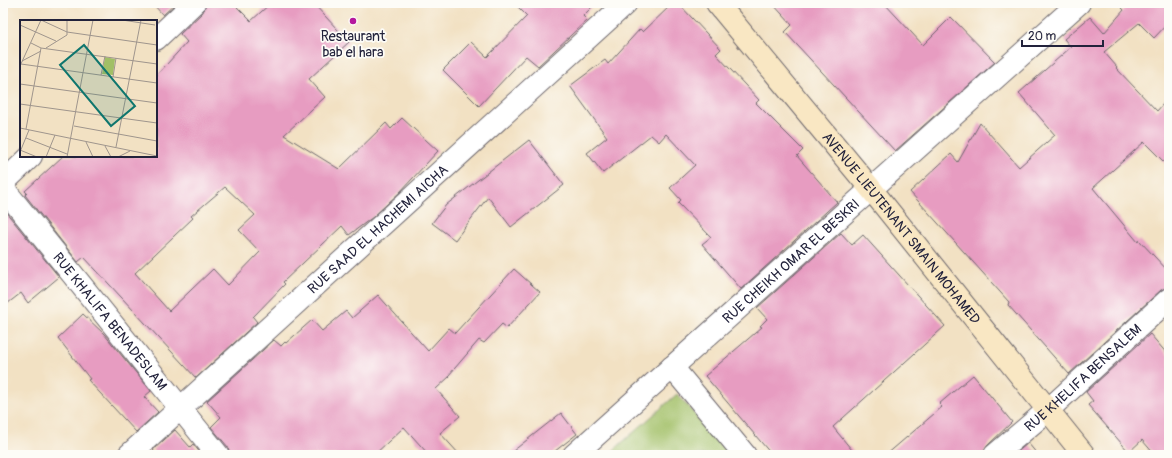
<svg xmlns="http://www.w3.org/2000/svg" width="1172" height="458" font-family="Pangolin,sans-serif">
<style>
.green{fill:#a1bf66;stroke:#627050}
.building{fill:#e79cc1;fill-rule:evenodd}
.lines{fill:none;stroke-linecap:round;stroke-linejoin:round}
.minor-casing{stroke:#6b656b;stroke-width:24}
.secondary-casing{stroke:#6b656b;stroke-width:24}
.minor{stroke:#fff;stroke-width:22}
.secondary{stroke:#f9e7c3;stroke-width:22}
.poi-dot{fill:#b5179e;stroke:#fdfcf7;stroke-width:1.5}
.labels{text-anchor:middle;stroke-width:3.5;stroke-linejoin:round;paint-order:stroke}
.poi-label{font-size:14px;fill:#22223b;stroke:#fdfcf7}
.street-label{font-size:14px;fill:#22223b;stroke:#fdfcf7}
.inset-road{fill:none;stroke:#9f958d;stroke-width:1}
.view{fill:#0f766e;fill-opacity:0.15;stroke:#0f766e;stroke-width:2}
.inset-edge{fill:none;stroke:#22223b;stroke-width:2}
</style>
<rect width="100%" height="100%" fill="#fdfcf7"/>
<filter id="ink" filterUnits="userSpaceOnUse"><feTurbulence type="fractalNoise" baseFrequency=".025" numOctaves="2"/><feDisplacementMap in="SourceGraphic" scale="8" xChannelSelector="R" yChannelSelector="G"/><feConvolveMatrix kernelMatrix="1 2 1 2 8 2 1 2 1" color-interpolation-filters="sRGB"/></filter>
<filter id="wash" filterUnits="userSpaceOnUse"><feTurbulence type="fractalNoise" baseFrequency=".012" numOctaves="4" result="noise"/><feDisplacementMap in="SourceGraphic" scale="16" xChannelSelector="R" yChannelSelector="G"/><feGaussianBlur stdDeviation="0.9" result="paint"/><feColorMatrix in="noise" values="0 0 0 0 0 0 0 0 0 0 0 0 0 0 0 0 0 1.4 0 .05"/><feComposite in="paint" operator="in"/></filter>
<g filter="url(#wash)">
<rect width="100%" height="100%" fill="#f2e1c3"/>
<path class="green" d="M677 394 731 455H608Z"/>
<g id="blocks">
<path class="building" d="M152 3H176L163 15Z
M206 3H233L251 21 271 3H313L349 42 309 79 325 97 284 135 339 169 386 123 391 129 402 118 438 151 400 192 373 217 349 235 342 226 283 282 285 284 253 317 257 322 196 378 84 257 78 262 25 195 27 193 25 191 63 156H156V76L187 42 180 34 203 12ZM225 187 255 215 239 230 260 252 228 285 213 269 169 311 135 273 193 218 191 216Z
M514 3H596L583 16 587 20 538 66 526 56 479 106 443 70 471 42 487 57 527 16Z
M673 3H678L721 49 716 54 759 100 756 103 803 150 797 156 837 202 741 289 702 244 711 237 678 203 681 200 670 188 695 165 666 134 659 142 651 135 603 173 587 153 607 137 570 86 605 60 608 64 640 29 643 32Z
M772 3H884L923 45 951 17 995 62 895 151 785 32 792 25Z
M1117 3H1169V22L1154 38 1139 23 1104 52 1117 67 1116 68 1157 111 1169 97V167L1144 142 1093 188 1138 242 1139 240 1169 272V287L1161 290 1069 374 1008 305 1009 302 910 192 951 154 958 162 980 123 1019 167 1055 135 1019 93 1071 47 1064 39 1090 17 1104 33 1124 10Z
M529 140 564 185 511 227 488 197 455 240 432 223 446 205Z
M5 211 59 277 28 303 21 293 3 307V212Z
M841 233 852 245 863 235 945 326 833 427 856 455H772L705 376 762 327 760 326 767 319 757 308Z
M514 269 540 292 507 328 502 324 484 343 479 340 449 375 450 376 436 389 460 416 440 433 460 455H429L404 427 374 455H230L228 447 211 427 221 417 207 401 274 340 281 346 285 342 286 343 312 320 322 331 346 311 352 318 378 295 428 351 449 328 455 333Z
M83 314 104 334 151 391 144 397 158 412 136 432 88 380 90 379 58 338Z
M1150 334 1169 356V455H1155L1142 440 1129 452 1088 405 1093 401 1086 392Z
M973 375 1012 422 987 446 983 455H886L942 407 939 404Z
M561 413 577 434 550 455H508Z
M175 430 190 447 193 444 202 455H158L153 450Z
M1028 443 1038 455H1014Z"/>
</g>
</g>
<g filter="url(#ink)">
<use href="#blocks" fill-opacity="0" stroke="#6b656b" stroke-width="1"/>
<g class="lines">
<defs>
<g id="minor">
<path d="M156 39 194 3"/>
<path d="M3 183 31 156"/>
<path id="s1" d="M3 188 218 455"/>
<path d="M672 367 745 455"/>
<path id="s2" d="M129 455 626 3"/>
<path id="s3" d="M574 455 1079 3"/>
<path id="s4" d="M995 455 1048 410 1169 299"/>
</g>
<g id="secondary">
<path id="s5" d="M717 3 871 189 1084 455"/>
</g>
</defs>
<use href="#minor" class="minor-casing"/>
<use href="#secondary" class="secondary-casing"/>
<use href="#minor" class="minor"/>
<use href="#secondary" class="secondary"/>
</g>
</g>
<circle class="poi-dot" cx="353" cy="21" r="4"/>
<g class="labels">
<g class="poi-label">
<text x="353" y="41">Restaurant<tspan x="353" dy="16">bab el hara</tspan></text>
</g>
<g class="street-label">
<text dy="5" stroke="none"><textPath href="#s5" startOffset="291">AVENUE LIEUTENANT SMAIN MOHAMED</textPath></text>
<text dy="5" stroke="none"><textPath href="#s2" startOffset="336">RUE SAAD EL HACHEMI AICHA</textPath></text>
<text dy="5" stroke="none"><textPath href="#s3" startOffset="291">RUE CHEIKH OMAR EL BESKRI</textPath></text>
<text dy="5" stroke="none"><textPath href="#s1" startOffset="171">RUE KHALIFA BENADESLAM</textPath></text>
<text dy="5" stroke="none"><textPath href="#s4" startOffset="117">RUE KHELIFA BENSALEM</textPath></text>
</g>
</g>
<g transform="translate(20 20)">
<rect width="137" height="137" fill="#f2e1c3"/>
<path d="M85 37 95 39 93 55 82 54Z" fill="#a1bf66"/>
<path class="inset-road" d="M21 0 47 12 137 25M102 0 135 5M0 5 36 21M11 23 21 28 137 44M26 28 47 15V0M2 41 21 31M1 44 137 63M0 46 21 0M81 55 85 36M93 57 96 38M0 64 137 83M0 84 137 103M54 106 137 121M0 108 137 136M6 109 21 28M6 118 47 134M66 122 73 137M85 126 91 137M96 127 121 0M0 130 17 137M0 132 9 110M26 137 35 115M47 137 73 0M98 137 110 131"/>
<path class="view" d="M64 25 115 86 91 106 40 45Z"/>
<rect width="137" height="137" class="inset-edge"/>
</g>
<rect width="1172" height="458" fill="none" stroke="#fdfcf7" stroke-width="16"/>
<path d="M1022 40v6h81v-6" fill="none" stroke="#22223b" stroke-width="2"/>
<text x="1028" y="40" font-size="12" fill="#22223b" stroke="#fdfcf7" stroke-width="3" paint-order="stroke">20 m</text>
</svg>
